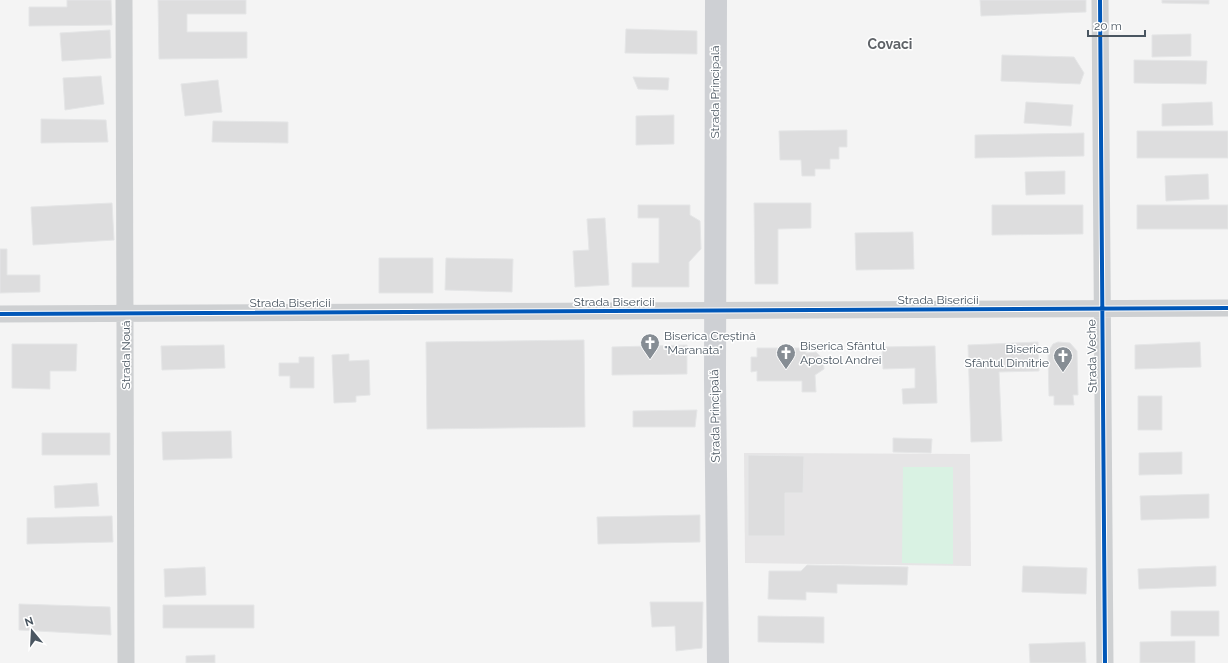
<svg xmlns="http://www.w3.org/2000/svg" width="1228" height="663" font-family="Raleway,sans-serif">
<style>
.education{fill:#e6e5e6}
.green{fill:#d9f2e3}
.building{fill:#ddddde;stroke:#e5e6e7}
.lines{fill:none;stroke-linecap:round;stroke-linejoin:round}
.street{stroke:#ced0d2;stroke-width:17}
.secondary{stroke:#ced0d4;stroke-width:22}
.cycleway-casing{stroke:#fff;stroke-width:6}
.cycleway{stroke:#0057b8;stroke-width:4}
.labels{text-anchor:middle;stroke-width:3;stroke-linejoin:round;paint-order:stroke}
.street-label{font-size:12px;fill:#4a5661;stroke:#fff}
.poi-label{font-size:12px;fill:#4a5661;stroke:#fff;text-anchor:start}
.quarter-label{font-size:14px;font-weight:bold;fill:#5f6368;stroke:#fff}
</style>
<rect width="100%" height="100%" fill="#f4f4f4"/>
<path class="education" d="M744 453 970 454 971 566 745 563Z"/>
<path class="green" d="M903 467H953V564L902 563Z"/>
<path class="building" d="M67 0H111L112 25 29 26V7H67Z
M158 0H246V14H187V32H247V58L159 59Z
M980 0H1086V12L981 16Z
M1162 0H1209V4L1162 3Z
M626 29 697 31V54L625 53Z
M110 30 111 58 62 61 60 33Z
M1191 34V56L1152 57V35Z
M1002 55 1074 57 1084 73 1080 84 1001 81Z
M1134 60 1207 61 1206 84 1134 83Z
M101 76 104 104 65 110 63 78Z
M633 77 669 78 668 90 638 89Z
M218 80 222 112 185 116 181 84Z
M1026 102 1073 105 1071 126 1024 123Z
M1212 102 1213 125 1162 126V104Z
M674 115V144L636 145V116Z
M41 119 106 120 108 142 41 143Z
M213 121 288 122V143L212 142Z
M847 130V147H839V159H830V169H815V176H802L801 160H780L779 131Z
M1137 131H1228V158H1137Z
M1084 133V156L975 158V135Z
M1065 171V194L1026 195 1025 172Z
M1208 174 1209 199 1166 201 1165 176Z
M112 203 114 240 33 245 31 207Z
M754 203H811V228L778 229V284H755Z
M638 205H690V215L700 221 701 249 689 262V287H632V263H659V218H638Z
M992 205H1083V234L992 235Z
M1137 205H1228V229H1137Z
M605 218 609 285 575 287 573 251 589 250 587 219Z
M913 232 914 269 856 270 855 233Z
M0 249H7V275H40V292L0 293Z
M379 258H433V293H379Z
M446 258 513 259 512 292 445 290Z
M584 340 585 427 427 429 426 342Z
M1038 342 1039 371 999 372 1002 441 971 442 968 345Z
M1058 342 1070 343 1077 351 1078 395H1073L1074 405H1054V396H1049L1048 352 1053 344Z
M1200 342 1201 367 1135 369V345Z
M12 344H77L76 371H50V389L12 388Z
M224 345 225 368 162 370 161 346Z
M687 345V374L612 375V347Z
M935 346 937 403 903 404 902 389 915 388V368L883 369 882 347Z
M757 348H806V353L816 352 823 359 824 369 815 375 816 392H802V381H757V371L751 372V357H757Z
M349 354V361L369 360 370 395 356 396V402L334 403 332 355Z
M299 357H314V388H290V376H279V363H299Z
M1138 396H1162V430H1138Z
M697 410 695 427H633V411Z
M231 431 232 458 163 460 162 432Z
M42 433H110V455H42Z
M893 438 932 439 931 453 893 452Z
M1182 452V474L1139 475V453Z
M748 455 804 456 803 493H785V536H748Z
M97 483 99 506 55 508 54 486Z
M1209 494V518L1141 520 1140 496Z
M700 515V542L598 544 597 517Z
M112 516 113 542 27 544V518Z
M807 565 908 567 907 585 837 584V593L806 592V600L768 599 769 571H801Z
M1023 566 1087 568 1086 594 1022 592Z
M1216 566V586L1139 589 1138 569Z
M205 567 206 595 165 597 164 569Z
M650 602H703L702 648 676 651 675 626 652 627Z
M19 604 110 607 111 635 19 630Z
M163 605H254V628H163Z
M1171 611H1219V636H1171Z
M758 616 824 617V643L758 642Z
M1195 641V663H1140V642Z
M1085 642 1086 663H1030L1029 644Z
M215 655V663H186V656Z"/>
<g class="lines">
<path class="street" d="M124 0 126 663
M1100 0 1105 663
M0 314 1228 308"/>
<path class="secondary" d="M716 0 715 379 718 663"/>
<defs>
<path id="cycleway" d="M1100 0 1105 663
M0 314 1228 308"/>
</defs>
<use href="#cycleway" class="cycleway-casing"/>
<use href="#cycleway" class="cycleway"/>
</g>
<defs>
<symbol id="church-pin" viewBox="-11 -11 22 30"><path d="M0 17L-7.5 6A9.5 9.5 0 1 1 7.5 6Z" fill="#868d94" stroke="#fff"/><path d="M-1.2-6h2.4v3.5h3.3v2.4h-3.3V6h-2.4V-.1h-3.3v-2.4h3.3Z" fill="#fff"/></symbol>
</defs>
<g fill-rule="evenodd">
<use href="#church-pin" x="639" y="332" width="22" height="30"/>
<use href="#church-pin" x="775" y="342" width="22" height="30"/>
<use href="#church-pin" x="1052" y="345" width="22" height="30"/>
</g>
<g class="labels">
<g class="street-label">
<text transform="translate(715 92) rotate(-90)" y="4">Strada Principală</text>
<text x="938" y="304">Strada Bisericii</text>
<text x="614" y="306">Strada Bisericii</text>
<text x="290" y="307">Strada Bisericii</text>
<text transform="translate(126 355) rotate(-90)" y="4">Strada Nouă</text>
<text transform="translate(1092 356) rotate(-91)" y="4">Strada Veche</text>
<text transform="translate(715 416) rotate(-91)" y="4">Strada Principală</text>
</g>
<g class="poi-label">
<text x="664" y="340">Biserica Creștină<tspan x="664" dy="14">"Maranata"</tspan></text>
<text x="800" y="350">Biserica Sfântul<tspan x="800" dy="14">Apostol Andrei</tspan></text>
<text x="1049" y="353" text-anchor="end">Biserica<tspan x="1049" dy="14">Sfântul Dimitrie</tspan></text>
</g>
<g class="quarter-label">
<text x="890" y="49">Covaci</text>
</g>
</g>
<g transform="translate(32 631) rotate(342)" stroke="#ffffff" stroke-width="3" paint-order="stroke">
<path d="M0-3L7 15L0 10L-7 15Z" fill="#4a5661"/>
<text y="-6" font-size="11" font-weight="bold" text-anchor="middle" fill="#4a5661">N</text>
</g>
<path d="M1088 30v6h57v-6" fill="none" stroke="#4a5661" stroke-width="2"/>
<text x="1094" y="30" font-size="12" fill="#4a5661" stroke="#ffffff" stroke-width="3" paint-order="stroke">20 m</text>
</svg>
